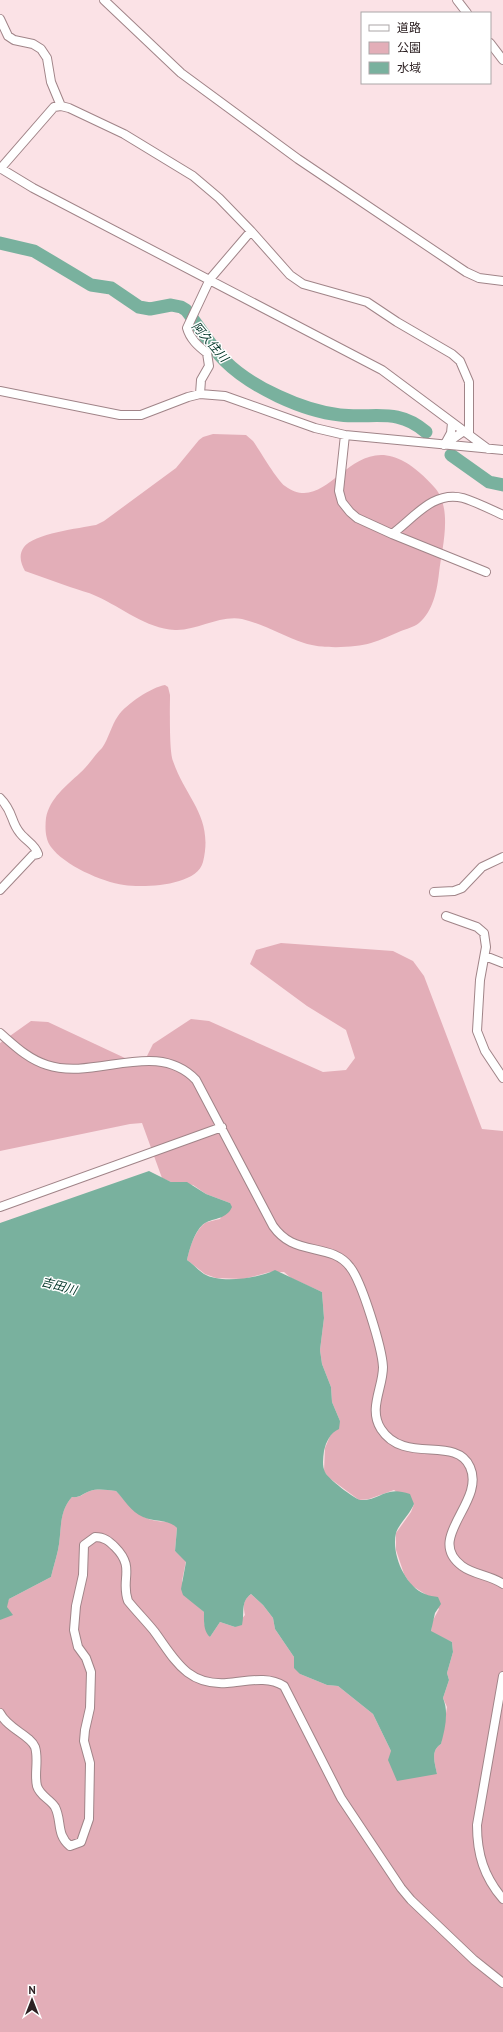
<svg xmlns="http://www.w3.org/2000/svg" width="503" height="2032" font-family="'PT Sans','Noto Sans JP',sans-serif">
<style>
.green{fill:#e3aeb8}
.water{fill:#79b19e}
.lines{fill:none;stroke-linecap:round;stroke-linejoin:round}
.river{stroke:#79b19e;stroke-width:13}
.minor-casing{stroke:#a08488;stroke-width:10}
.minor{stroke:#fff;stroke-width:8}
.labels{text-anchor:middle;stroke-width:3;stroke-linejoin:round;paint-order:stroke}
.water-label{font-size:12px;font-style:italic;fill:#003427;stroke:#fff}
</style>
<rect width="100%" height="100%" fill="#fbe2e6"/>
<path class="green" d="M213 434 246 435 253 441C261 452 276 479 285 486 335 523 356 399 435 488 453 509 442 548 439 573 437 591 433 611 419 623 414 627 406 629 401 631 391 635 381 640 371 643 354 648 321 649 304 643 283 636 263 624 242 619 219 615 197 631 175 630 145 628 123 608 96 596 88 592 78 590 70 587 55 582 40 576 25 571 21 564 18 555 24 547 33 534 80 528 96 525L104 521 176 468 199 440 203 437Z
M165 685 168 687 170 695C170 709 169 751 173 761 186 799 214 817 203 862 197 886 144 888 124 885 102 882 64 865 51 847 45 839 45 827 46 818 50 798 66 786 80 773 88 766 94 756 102 748 109 738 111 726 118 716 126 704 152 687 165 685Z
M281 943 393 951 413 961 424 976 482 1129 503 1131V2032H0V1620L9 1599 51 1577C53 1568 56 1559 58 1550 62 1531 58 1512 72 1497 81 1498 82 1494 90 1491 98 1488 107 1490 116 1491 129 1504 137 1518 157 1521 162 1522 167 1521 173 1523L177 1528 175 1551 186 1561 182 1581 194 1603 204 1612V1623L210 1637 220 1622 235 1627 245 1615C243 1606 243 1600 251 1594L263 1605 273 1618 275 1629 294 1657 300 1674 327 1685 338 1686 373 1714 391 1751 437 1774C435 1763 430 1751 441 1744L447 1707 443 1698 449 1680 447 1673 453 1652 452 1642 431 1632 432 1622 439 1609 425 1594 411 1585 404 1574 396 1550V1533L411 1512 414 1504 394 1490 369 1499 359 1500 328 1477 324 1471 325 1448 330 1436 340 1421 332 1402 331 1387 322 1364 320 1350 324 1318 322 1292 291 1278 284 1272H270L243 1279 216 1278 205 1274 187 1260C189 1249 195 1230 205 1223 209 1221 216 1220 220 1219L230 1203 206 1194 193 1185 171 1182 162 1178 142 1123 130 1124 0 1151V1043L31 1021 48 1022 142 1066 153 1044 191 1019 209 1021 323 1072 346 1070 355 1058 346 1030 307 1006 250 964 256 950Z"/>
<path class="water" d="M149 1171 171 1182H187L206 1194 230 1203 232 1207C227 1219 214 1218 205 1223 195 1229 189 1250 187 1260 193 1264 198 1270 204 1274 221 1284 259 1278 275 1270L322 1292 324 1318 320 1350 322 1364 331 1387 332 1402 340 1421 339 1429C330 1433 326 1442 324 1451 323 1458 322 1466 325 1472 327 1478 355 1499 360 1500 381 1501 384 1485 410 1494L414 1504C410 1514 398 1525 396 1533 391 1554 405 1586 425 1594 429 1596 434 1596 438 1597L441 1604 435 1613 431 1631 452 1642 453 1652 447 1673 449 1680 443 1698C449 1712 445 1729 441 1744 430 1751 435 1763 437 1774L397 1781 388 1760 391 1751 373 1714 338 1686 327 1685 300 1674 294 1668V1657L275 1629 273 1618 263 1605 251 1594C240 1602 245 1613 242 1625L235 1627 220 1622 210 1637C203 1631 204 1620 204 1612L183 1595 181 1589 186 1562 175 1551 177 1528C169 1519 154 1522 143 1517 131 1512 124 1499 116 1491 107 1490 98 1488 90 1491 82 1494 80 1498 72 1497 58 1512 62 1532 58 1550 56 1559 53 1568 51 1577L9 1599 7 1607 13 1615 0 1620V1223Z"/>
<g class="lines">
<path class="river" d="M0 243 34 251 91 285 111 288 139 307 150 309 171 305 181 307 186 310C199 326 210 346 225 361 251 387 303 411 340 415 374 419 397 407 426 432
M451 455 489 482 503 485"/>
<defs>
<path id="minor" d="M104 0 181 73 298 159 466 272 479 278 503 281
M457 0 467 13
M0 19 8 36 14 40 33 44 41 49 47 58 51 82 61 106
M490 43 503 60
M0 168 33 188 382 370 488 449
M0 169 54 107 61 106 69 108 124 134 193 176 219 198 251 231 290 275 303 284 367 302 397 322 452 354 460 361 469 382V434
M0 391 120 415H141L188 397 200 394 225 396 315 428 345 435 503 450
M200 394 201 380 209 366 207 353C198 346 190 339 187 328L210 279 251 231
M345 435 339 491 342 502 350 512 357 518 392 534 486 572
M445 444 451 433 452 423
M444 445 464 431
M392 534C413 519 433 490 463 498 476 502 490 509 503 515
M0 798C14 812 10 821 20 833 26 841 35 844 38 854L33 855 0 890
M434 892 454 891 462 888 482 867 503 857
M446 916 477 927 484 933 486 947 480 980 477 1031 485 1051 503 1078
M485 956 503 963
M0 1033C15 1046 28 1059 47 1065 96 1081 156 1038 196 1080L273 1226C278 1233 283 1238 291 1242 311 1252 336 1248 350 1267 362 1282 382 1348 383 1367 383 1388 368 1409 381 1429 404 1465 456 1435 470 1467 486 1502 424 1538 462 1566 474 1575 490 1575 503 1584
M0 1207 222 1127
M503 1676 477 1825C477 1854 484 1877 503 1899
M0 1713C8 1729 30 1735 35 1747 39 1759 34 1774 37 1786 40 1796 50 1799 55 1807 62 1820 56 1835 70 1846L81 1842 89 1819 90 1763 84 1741 85 1730 90 1708 91 1672 86 1658 78 1647 74 1630 76 1606 83 1575 84 1545 95 1537C104 1537 109 1541 115 1547 136 1568 120 1579 128 1601 136 1611 146 1621 154 1631 174 1658 186 1686 227 1683 245 1682 267 1675 284 1686L341 1798 401 1888 411 1900 474 1960 503 1983"/>
</defs>
<use href="#minor" class="minor-casing"/>
<use href="#minor" class="minor"/>
</g>
<g class="labels">
<g class="water-label">
<text transform="translate(210 342) rotate(49)" y="4">阿久住川</text>
<text transform="translate(59 1286) rotate(15)" y="4">吉田川</text>
</g>
</g>
<rect x="361" y="12" width="130" height="72" fill="#ffffff" stroke="#aba6a7"/>
<rect x="369" y="25" width="20" height="6" fill="#ffffff" stroke="#aba6a7"/>
<text x="397" y="32" font-size="12" fill="#2d2123">道路</text>
<rect x="369" y="42" width="20" height="12" fill="#e3aeb8" stroke="#aba6a7"/>
<text x="397" y="52" font-size="12" fill="#2d2123">公園</text>
<rect x="369" y="62" width="20" height="12" fill="#79b19e" stroke="#aba6a7"/>
<text x="397" y="72" font-size="12" fill="#2d2123">水域</text>
<g transform="translate(32 2000)" stroke="#ffffff" stroke-width="3" paint-order="stroke">
<path d="M0-3L7 15L0 10L-7 15Z" fill="#2d2123"/>
<text y="-6" font-size="11" font-weight="bold" text-anchor="middle" fill="#2d2123">N</text>
</g>
</svg>
